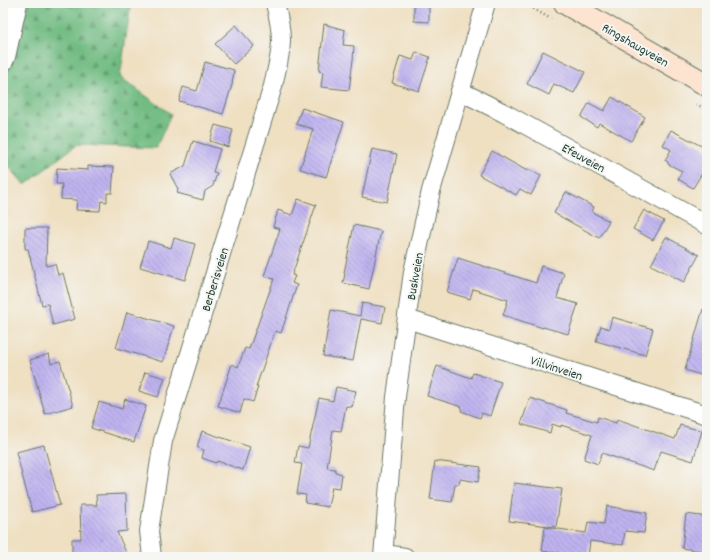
<svg xmlns="http://www.w3.org/2000/svg" width="710" height="560" font-family="Dekko,sans-serif">
<style>
.forest{fill:url(#forest-firs);stroke:#487c5c}
.building{fill:url(#building-back-hatch)}
.lines{fill:none;stroke-linecap:round;stroke-linejoin:round}
.street-casing{stroke:#687666;stroke-width:20}
.secondary-casing{stroke:#687666;stroke-width:24}
.path{stroke:#687666;stroke-width:2.5;stroke-dasharray:1 3;stroke-linecap:butt}
.street{stroke:#fff;stroke-width:18}
.secondary{stroke:#fde4d0;stroke-width:22}
.labels{text-anchor:middle;stroke-width:4;stroke-linejoin:round;paint-order:stroke}
.street-label{font-size:13px;fill:#1f3d34;stroke:#f6f6f2}
</style>
<defs>
<pattern id="forest-firs" width="22" height="20" patternUnits="userSpaceOnUse"><rect width="22" height="20" fill="#72bc83"/><path d="M5 1l3.5 6h-7zM16 11l3.5 6h-7z" fill="#5d9a6c"/></pattern>
<pattern id="building-back-hatch" width="6" height="6" patternUnits="userSpaceOnUse"><rect width="6" height="6" fill="#c0b3f0"/><path d="M-1 5l2 2M0 0l6 6M5-1l2 2" fill="none" stroke="#9b93c3"/></pattern>
</defs>
<rect width="100%" height="100%" fill="#f6f6f2"/>
<filter id="ink" filterUnits="userSpaceOnUse"><feTurbulence type="fractalNoise" baseFrequency=".025" numOctaves="2"/><feDisplacementMap in="SourceGraphic" scale="8" xChannelSelector="R" yChannelSelector="G"/><feConvolveMatrix kernelMatrix="1 2 1 2 8 2 1 2 1" color-interpolation-filters="sRGB"/></filter>
<filter id="wash" filterUnits="userSpaceOnUse"><feTurbulence type="fractalNoise" baseFrequency=".012" numOctaves="4" result="noise"/><feDisplacementMap in="SourceGraphic" scale="16" xChannelSelector="R" yChannelSelector="G"/><feGaussianBlur stdDeviation="0.9" result="paint"/><feColorMatrix in="noise" values="0 0 0 0 0 0 0 0 0 0 0 0 0 0 0 0 0 1.4 0 .05"/><feComposite in="paint" operator="in"/></filter>
<g filter="url(#wash)">
<rect width="100%" height="100%" fill="#efe0c2"/>
<path class="forest" d="M28 3H131L120 77 171 114 156 148 76 145 25 185 3 160V69L19 37Z"/>
<g id="blocks">
<path class="building" d="M414 3H429V22L414 21Z
M324 24 345 30 343 45 354 46 353 60 349 90 321 87 323 72 319 71Z
M236 25 254 46 234 64 215 44Z
M543 51 585 72 574 93 554 84 549 95 527 84Z
M416 52 430 57 419 91 392 83 400 56 413 60Z
M205 62 234 70 232 85 223 114 179 101 183 87 197 91Z
M612 97 645 117 631 141 599 123 597 127 581 117 589 103 604 111Z
M302 108 344 122 326 177 300 169 313 129 296 124Z
M215 125 233 130 228 147 210 141Z
M671 130 707 149V165L693 188 678 179 682 171 668 164V162L665 160 671 150 663 145Z
M193 141 220 149 213 172 217 173 213 186 205 191 203 200 177 193 178 189 170 174 185 166Z
M372 149 397 154 387 202 362 197Z
M492 151 527 171 528 169 541 176 531 195 520 189 516 195 479 175Z
M88 166 114 167 112 193H107V202L101 201 100 211 76 210 77 200 61 199 62 184H56L57 168 88 170Z
M566 192 594 207 592 212 609 221 599 238 554 213Z
M298 199 316 205 292 275 295 276 292 283 297 285 281 333 275 331 256 387H258L253 402 244 399 240 413 218 406 232 364 238 367 245 348 249 349 274 279 264 276 280 229 273 227 278 210 292 215Z
M644 210 664 221 653 240 633 229Z
M354 225 381 231 369 289 343 283 345 274 344 273Z
M25 228H47L46 266 55 264 58 275 63 273 75 319 53 325 48 304 42 305 28 249H25Z
M666 237 699 255 684 282 651 265Z
M174 238 195 244 185 280 140 267 148 241 171 248Z
M458 258 536 283 541 266 564 273 557 298 578 304 568 334 543 327V328L503 315 508 300 473 289 470 299 447 292Z
M362 303 385 307 382 323 361 319 353 361 323 356 331 310 360 316Z
M703 309 707 310V377L685 370Z
M127 312 174 326 163 362 116 348Z
M612 317 653 329 645 355 596 341 601 326 609 329Z
M49 354 51 364 60 361 73 406 45 414 30 360Z
M437 366 471 378 473 373 501 382 490 416 482 413 480 418 461 411 462 407 427 396Z
M145 372 165 378 158 397 139 391Z
M336 387 356 391 352 407 346 406 341 431 333 430 327 468 335 469V472L342 474 340 488 332 487 328 507 305 503 306 495 297 494 302 464 295 463 298 446 308 448 319 398 333 401Z
M530 398 567 410 566 413 597 422 598 417 616 423 617 419 675 439 680 425 702 431 693 461 661 451 654 471 602 453 598 464 584 459 592 435 561 425V427L552 424 550 433 521 424Z
M125 399 146 406 134 442 91 428 99 402 122 409Z
M202 431 250 447 243 470 217 461 216 463 202 458 204 450 197 447Z
M44 445 60 505 32 512 16 452Z
M435 461 481 467 478 482 460 479 459 484H455L452 502 430 499Z
M514 483 562 489 556 527 509 521Z
M126 494 127 531 117 532 128 557H99L97 553 72 554V539H81L80 505H97L96 495Z
M607 506 647 513 644 533 625 531 623 545 590 541 588 557H563L564 554 542 551 545 527 586 533 588 522 604 524Z
M686 514 707 517V552L682 548Z"/>
</g>
</g>
<g filter="url(#ink)">
<use href="#blocks" fill-opacity="0" stroke="#687666" stroke-width="1"/>
<g class="lines">
<defs>
<path id="street" d="M3 63 6 57 18 3
M460 91 504 113 707 225
M407 319 707 415
M384 554 405 557
M152 557 149 531 163 441 273 86C276 71 281 56 281 40 281 28 278 15 275 3
M383 557 396 397 413 272 431 191 486 3"/>
<path id="secondary" d="M565 3 707 85"/>
</defs>
<use href="#street" class="street-casing"/>
<use href="#secondary" class="secondary-casing"/>
<path class="path" d="M523 3 551 19
M696 104 707 110"/>
<use href="#street" class="street"/>
<use href="#secondary" class="secondary"/>
</g>
</g>
<g class="labels">
<g class="street-label">
<text transform="translate(636 44) rotate(30)" y="5">Ringshaugveien</text>
<text transform="translate(584 157) rotate(29)" y="5">Efeuveien</text>
<text transform="translate(414 276) rotate(-80)" y="5">Buskveien</text>
<text transform="translate(214 279) rotate(-73)" y="5">Berberisveien</text>
<text transform="translate(557 367) rotate(18)" y="5">Villvinveien</text>
</g>
</g>
<rect width="710" height="560" fill="none" stroke="#f6f6f2" stroke-width="16"/>
</svg>
